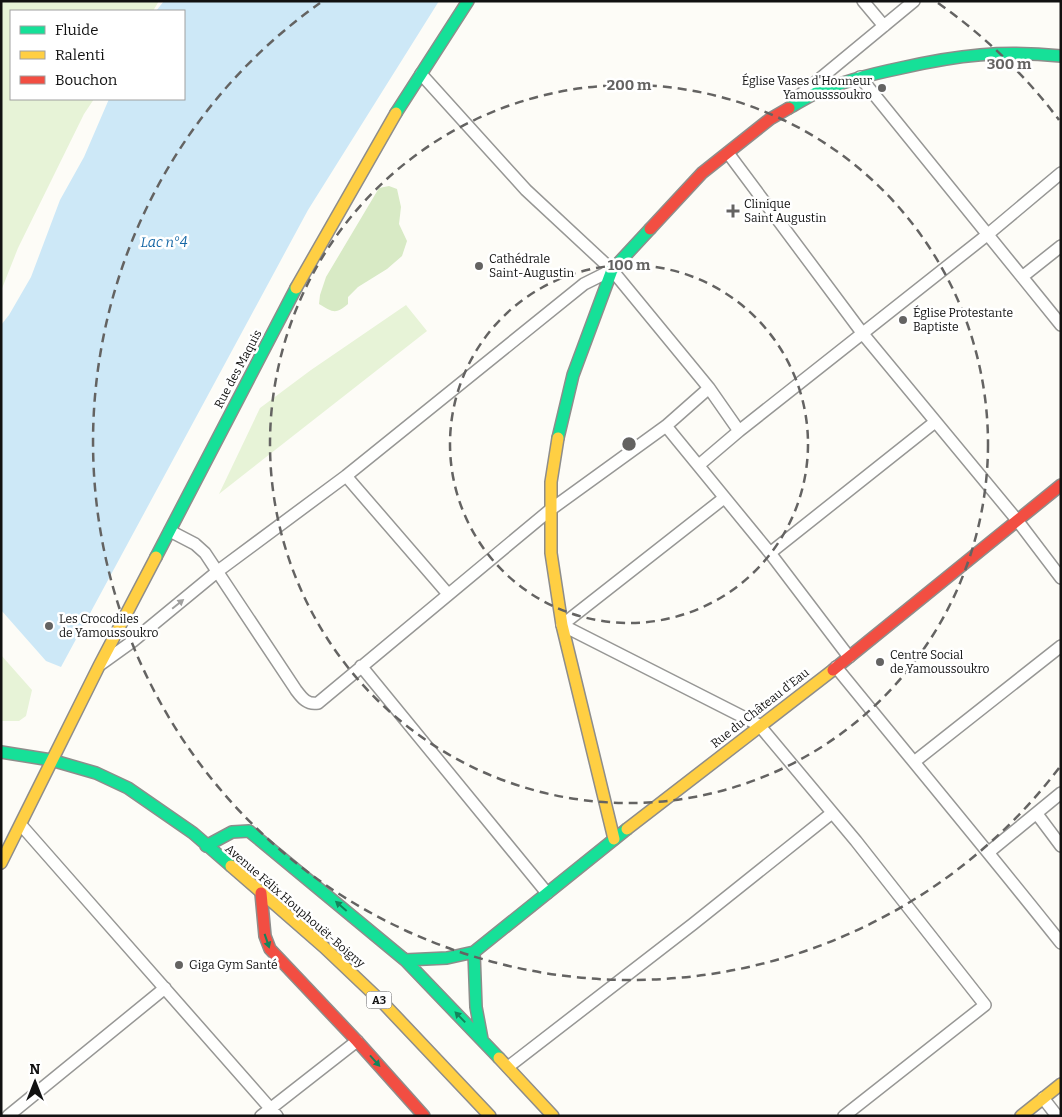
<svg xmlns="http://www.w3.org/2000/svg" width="1062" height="1117" font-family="Bitter,serif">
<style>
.green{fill:#e7f3d7}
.forest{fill:#d8eac5}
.water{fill:#cde8f7}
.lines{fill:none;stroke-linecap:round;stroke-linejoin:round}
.street-casing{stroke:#979795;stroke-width:14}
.fast-casing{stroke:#8e8d8b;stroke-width:14}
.slow-casing{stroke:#8e8d8b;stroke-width:14}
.jam-casing{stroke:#8e8d8b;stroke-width:14}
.street{stroke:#fffffe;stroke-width:11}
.fast{stroke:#16e098;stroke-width:11}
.slow{stroke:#ffcf43;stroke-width:11}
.jam{stroke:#f24e42;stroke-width:11}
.oneway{fill:#a0a09f}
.oneway2{fill:#14835b}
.ring{fill:none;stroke:#646362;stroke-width:2.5;stroke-dasharray:9 6}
.poi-dot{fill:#646362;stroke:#fff;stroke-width:2}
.labels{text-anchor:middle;stroke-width:5;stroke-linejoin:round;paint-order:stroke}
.shield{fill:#fff;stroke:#585858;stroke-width:1}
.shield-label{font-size:11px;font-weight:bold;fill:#111}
.poi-label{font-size:12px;fill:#111;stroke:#fff;text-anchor:start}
.street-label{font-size:12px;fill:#111;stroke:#fff}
.water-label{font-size:14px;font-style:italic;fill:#1768a6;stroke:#fff}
.centre{fill:#646362;stroke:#fff;stroke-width:2.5}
.ring-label{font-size:15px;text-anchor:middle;font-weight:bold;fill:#646362;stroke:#fff;stroke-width:5;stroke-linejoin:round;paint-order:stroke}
</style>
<rect width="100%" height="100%" fill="#fdfcf7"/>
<path class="green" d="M1 1H159L153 11H11V99H94L84 114 18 248 1 291Z
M406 305 427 331 219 494 260 408 311 370Z
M1 655 32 690 26 716 19 721H1Z"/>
<path class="forest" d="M389 186 397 189 401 207 399 224 407 241 402 256 387 269 358 287 348 297V304C335 315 333 312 319 304L320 295 326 277 379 188Z"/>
<path class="water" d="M164 1H439L308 210 61 667 46 661 1 610V325L9 315 31 277 60 200 84 157 109 99H184V11H156Z"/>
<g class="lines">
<defs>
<path id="street" d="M863 1 884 26
M421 74 526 190 612 270 709 388 739 431
M860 77 1061 325
M799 96 914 1
M728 153 863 334 1017 520 1061 578
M1022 277 1061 246
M666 426 770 553 849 657
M699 465 739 431 987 235 1061 173
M346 476 448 594
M724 498 562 625 759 725 856 841 985 1005 844 1116
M170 531 195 544 205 553 296 690C302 698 307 705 318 703L550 510 666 426 709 388
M770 553 935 422
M101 664 133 641 218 571 346 476 584 284 612 270
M361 666 547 893
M836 667C911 759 987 850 1061 943
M914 762 1061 646
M1037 814 1061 846
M21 825 277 1116
M989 852 1061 793
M508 1067 693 924 832 813
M1043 1098 1057 1116
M8 1116 165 988
M261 1116 357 1041"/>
<path id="fast" d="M789 108C798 103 807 97 816 93 843 81 872 74 901 68 958 55 1002 50 1061 56
M396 113 468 1
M558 438 573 375 612 270 650 229
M156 557 296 288
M1 752 51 760 96 773 128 788 193 833 231 866
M206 846 232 832 249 831 405 960 499 1058
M474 952 476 1007 482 1039
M405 960 447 958 474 952 627 829"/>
<path id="slow" d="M296 288 396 113
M558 438 551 482V553L562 625 614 839
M627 829 833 670
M1 863 99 666 156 557
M231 866 324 947 385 1005 490 1116
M499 1058 553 1116
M1021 1116 1061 1084"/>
<path id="jam" d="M650 229 702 173 770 119 789 108
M833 670 1061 485
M261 893 265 936 270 949 357 1041 424 1116"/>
</defs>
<use href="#street" class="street-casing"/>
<use href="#fast" class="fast-casing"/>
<use href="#slow" class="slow-casing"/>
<use href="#jam" class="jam-casing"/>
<use href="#street" class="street"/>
<use href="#fast" class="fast"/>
<use href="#slow" class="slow"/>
<use href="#jam" class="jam"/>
</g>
<defs><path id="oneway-solid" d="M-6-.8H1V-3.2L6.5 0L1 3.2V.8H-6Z" transform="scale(1.25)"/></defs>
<use class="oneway" href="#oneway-solid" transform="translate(178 604) rotate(-39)"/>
<g class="oneway2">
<use href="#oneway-solid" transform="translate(341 906) rotate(-139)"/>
<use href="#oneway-solid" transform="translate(267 941) rotate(71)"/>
<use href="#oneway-solid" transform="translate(460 1017) rotate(-134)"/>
<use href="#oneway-solid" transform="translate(375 1061) rotate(48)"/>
</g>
<g class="ring">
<circle cx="629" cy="444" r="179"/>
<circle cx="629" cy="444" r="359"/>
<path d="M1059 768A538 538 0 1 1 320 3M938 3A538 538 0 0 1 1059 120"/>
</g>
<g class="poi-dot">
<circle cx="882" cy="88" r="5"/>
<path d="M730.5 203.5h5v5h5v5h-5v5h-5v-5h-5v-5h5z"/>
<circle cx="479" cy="266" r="5"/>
<circle cx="903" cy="320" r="5"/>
<circle cx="49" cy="626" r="5"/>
<circle cx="880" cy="662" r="5"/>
<circle cx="179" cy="965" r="5"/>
</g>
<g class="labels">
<rect class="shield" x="366.5" y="991.5" width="25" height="17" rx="4"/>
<g class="shield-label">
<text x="379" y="1004">A3</text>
</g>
<g class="poi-label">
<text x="872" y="85" text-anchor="end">Église Vases d'Honneur<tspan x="872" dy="14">Yamousssoukro</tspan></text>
<text x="744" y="208">Clinique<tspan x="744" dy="14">Saint Augustin</tspan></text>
<text x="489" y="263">Cathédrale<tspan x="489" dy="14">Saint-Augustin</tspan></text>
<text x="913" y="317">Église Protestante<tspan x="913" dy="14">Baptiste</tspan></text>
<text x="59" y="623">Les Crocodiles<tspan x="59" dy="14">de Yamoussoukro</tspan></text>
<text x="890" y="659">Centre Social<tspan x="890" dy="14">de Yamoussoukro</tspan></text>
<text x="189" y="969">Giga Gym Santé</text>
</g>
<g class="street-label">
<text transform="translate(238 369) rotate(-62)" y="4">Rue des Maquis</text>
<text transform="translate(760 708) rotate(-38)" y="4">Rue du Château d'Eau</text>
<text transform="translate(295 906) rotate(41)" y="4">Avenue Félix Houphouët-Boigny</text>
</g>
<g class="water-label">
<text x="164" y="247">Lac n°4</text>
</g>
</g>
<circle cx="629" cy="444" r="8" class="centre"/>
<g class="ring-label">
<text x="1009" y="69">300 m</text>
<text x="629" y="90">200 m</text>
<text x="629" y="270">100 m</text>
</g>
<rect width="1062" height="1117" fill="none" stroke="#111111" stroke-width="5"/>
<rect x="10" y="10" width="175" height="90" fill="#ffffff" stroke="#a0a0a0"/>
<rect x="20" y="26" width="25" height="8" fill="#16e098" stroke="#a0a0a0"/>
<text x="55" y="35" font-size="15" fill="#111111">Fluide</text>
<rect x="20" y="51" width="25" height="8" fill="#ffcf43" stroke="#a0a0a0"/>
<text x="55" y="60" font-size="15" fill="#111111">Ralenti</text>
<rect x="20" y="76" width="25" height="8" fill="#f24e42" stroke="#a0a0a0"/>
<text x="55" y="85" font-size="15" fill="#111111">Bouchon</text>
<g transform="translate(35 1082)" stroke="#ffffff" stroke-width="4" paint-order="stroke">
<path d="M0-4L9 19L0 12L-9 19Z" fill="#111111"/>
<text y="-8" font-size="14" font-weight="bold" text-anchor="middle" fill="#111111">N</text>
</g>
</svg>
